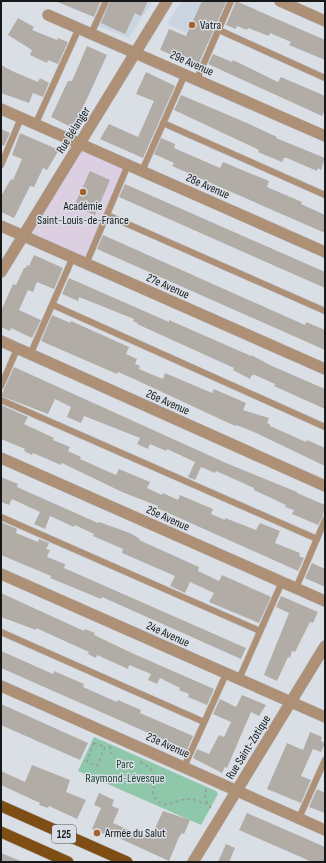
<svg xmlns="http://www.w3.org/2000/svg" width="326" height="863" font-family="'Sofia Sans Condensed',sans-serif">
<style>
.built{fill:#cbd4e1}
.education{fill:#ddcfe2}
.green{fill:#8ec7aa}
.building{fill:#b2aca7}
.lines{fill:none;stroke-linecap:round;stroke-linejoin:round}
.service-casing{stroke:#b7bbc1;stroke-width:7}
.minor-casing{stroke:#b7bbc1;stroke-width:12}
.tertiary-casing{stroke:#b7bbc1;stroke-width:12}
.primary-casing{stroke:#b7bbc1;stroke-width:12}
.path{stroke:#969aa0;stroke-width:1.5;stroke-dasharray:3 3;stroke-linecap:butt}
.service{stroke:#ad9076;stroke-width:6}
.minor{stroke:#ad9076;stroke-width:11}
.tertiary{stroke:#ad9076;stroke-width:11}
.primary{stroke:#7f4e14;stroke-width:11}
.poi-dot{fill:#a4622e;stroke:#dadfe6;stroke-width:1.5}
.labels{text-anchor:middle;stroke-width:3;stroke-linejoin:round;paint-order:stroke}
.shield{fill:#dadfe6;stroke:#515457;stroke-width:1}
.shield-label{font-size:11px;font-weight:bold;fill:#16181a}
.poi-label{font-size:12px;fill:#16181a;stroke:#dadfe6;text-anchor:start}
.street-label{font-size:12px;fill:#16181a;stroke:#dadfe6}
.park-label{font-size:12px;fill:#1f4836;stroke:#dadfe6}
</style>
<rect width="100%" height="100%" fill="#dadfe6"/>
<path class="built" d="M109 1H153L129 38 98 26Z
M182 1H229L210 44 167 24Z"/>
<path class="education" d="M80 145 128 165 86 264 23 236Z"/>
<path class="green" d="M94 737 216 791 218 794 201 825 78 771Z"/>
<path class="building" d="M55 1H101L94 17Z
M110 1H148L141 16 135 13 125 34 101 23Z
M202 1 226 2 199 63 179 54 177 57 160 50 169 29 186 36Z
M236 1 325 40V60L289 45 291 42 270 33 269 36 248 28 247 30 237 26 236 29 226 25Z
M18 18 34 27 32 30 57 40 58 38 68 42 58 64 48 60 47 63 30 55 32 50 8 35Z
M87 46 107 55 85 103 74 124 72 123 71 127 51 117 68 81H72Z
M213 54 232 62 233 60 278 82 281 77 325 96V110L322 116 208 64Z
M1 65 12 71 38 82 40 78 49 83 43 97 33 93 29 103 1 93Z
M146 72 175 86 143 158 100 139 109 124 138 137 154 101 136 94Z
M181 95 247 123 277 137 276 138 325 158 321 170 318 168 317 171 287 158H284L282 162 265 155 258 152 259 150 174 110Z
M1 129 10 133 4 146 1 144Z
M20 133 59 150 47 170 43 168 34 187 30 186 14 218 1 212V196L11 179 13 180 22 159 12 155Z
M161 138 175 144 174 148 220 168 223 162 269 181 267 187 302 202 301 204 325 215V233L172 166 174 163 154 154Z
M90 171 110 180 95 215 74 206Z
M125 184 325 272V288L119 197Z
M103 235 305 325 306 322 325 330V350L97 249Z
M34 255 63 268 54 289 37 282 33 292 28 290 19 310 41 320 32 338 11 328 10 331 1 327V311L13 284 16 285 24 268H26L27 265 29 266Z
M69 278 169 322V320L251 356V355L272 366 325 389V409L274 386 275 384 255 375H252L250 379 233 370 234 368 137 324 138 323 133 321 134 319 79 297 78 301 62 294Z
M52 315 70 323 71 321 129 347 126 354 137 359 135 364 140 366 139 369 163 379 165 373 212 393 214 389 246 403 243 410 269 418 267 423 270 424V426L306 442 307 440 325 448V466L254 432 236 425 235 426 134 379 118 372 117 374 41 341Z
M14 367 226 463 297 492V493L325 505 323 516 318 525 292 514 294 510 285 507 286 505 254 490V488L216 471 215 473 201 467 195 480 188 477 195 462 167 449 166 451 150 444 148 449 137 444 140 438 84 416 81 423 67 417 71 407 55 399 48 414 1 396Z
M1 405 28 417 24 424 54 438 53 440 70 447 68 451 81 457 80 459 116 475 119 469 150 482 147 488 162 495 163 493 178 500 180 495 201 504 213 509 211 514 225 520V518L256 530 260 523 280 531 275 543 300 553 299 556 304 558 298 571 157 508 158 506 122 492 62 463 61 465 33 453 32 455 24 451 25 449 1 439Z
M1 477 18 484 17 487 98 523 99 522 130 533 140 539 139 540 199 567 198 571 219 581 222 575 271 597 259 623 209 602 214 593 190 582 185 593 170 586 175 576 122 553 123 549 93 536 94 534 75 525 74 527 50 516 45 529 34 524 40 512 12 499 9 505 1 502Z
M1 522 17 529 16 533 38 542 39 539 49 543 46 549 50 550 47 557 65 564 64 568 246 648 241 659 102 597 101 599 50 578 51 576 1 555Z
M312 563 325 569V587L305 578Z
M1 593 84 631 85 629 95 633 94 635 134 654 214 689 207 705 188 697 189 694 179 690 180 688 160 678 157 684 148 680 151 674 129 665 128 669 97 655 96 658 88 654 89 652 36 628V630L1 617Z
M281 596 318 612 313 623 310 622 295 652 292 651 290 658 288 657 277 681 264 675 289 613 276 607Z
M1 651 53 674 54 671 84 684 83 687 117 702 118 700 141 710 140 713 193 736 187 750 1 668Z
M242 695 266 705 259 716 251 712 227 768 225 767 222 773 193 758 197 749 209 754 219 735 224 737 231 722 213 714 220 699 236 707Z
M1 704 88 743 80 760 1 725Z
M310 732 322 737 321 741 325 743 321 752 313 749 301 776 311 780 301 803 267 789 287 743 303 750Z
M32 765 70 780 66 792 86 800 77 819 49 806 48 808 39 805 40 803 1 785V771L25 782Z
M317 789 325 793V813L309 807Z
M99 793 114 800 112 806 119 809 113 823 148 838 151 832 153 833 163 811 190 820 184 834 182 833 179 837 169 861 108 833 107 835 92 829 101 808 94 805Z
M247 813 325 847V862H312L239 830Z
M226 844 235 848 229 862H218Z
M1 853 23 862H1Z"/>
<g class="lines">
<defs>
<path id="service" d="M219 30 325 78
M91 34 106 1
M197 79 231 1
M163 123 325 195
M35 125 79 28
M1 165 21 118
M142 171 185 74
M107 215 325 311
M86 264 128 165
M53 305 325 427
M30 355 73 257
M1 386 17 349
M1 400 317 539
M1 517 260 631
M296 588 325 520
M1 632 204 722
M239 679 282 582
M184 767 226 674
M299 818 325 760"/>
<path id="minor" d="M280 1 325 21
M48 15 325 136
M1 109 325 252
M1 226 325 369
M1 341 325 486
M1 458 325 601
M1 574 325 717
M1 686 325 830"/>
<path id="tertiary" d="M1 272 167 1
M193 862 325 646"/>
<path id="primary" d="M1 806 127 862
M1 832 68 862"/>
</defs>
<use href="#service" class="service-casing"/>
<use href="#minor" class="minor-casing"/>
<use href="#tertiary" class="tertiary-casing"/>
<use href="#primary" class="primary-casing"/>
<path class="path" d="M94 743 105 747 97 766 87 761Z
M110 746 111 754
M140 762C158 770 154 778 153 794 163 814 174 799 188 799 194 799 201 802 207 804
M206 789 205 799 211 808"/>
<use href="#service" class="service"/>
<use href="#minor" class="minor"/>
<use href="#tertiary" class="tertiary"/>
<use href="#primary" class="primary"/>
</g>
<g class="poi-dot">
<circle cx="192" cy="25" r="4"/>
<circle cx="83" cy="192" r="4"/>
<circle cx="97" cy="833" r="4"/>
</g>
<g class="labels">
<rect class="shield" x="52" y="825" width="24" height="18" rx="3"/>
<g class="shield-label">
<text x="64" y="838">125</text>
</g>
<g class="poi-label">
<text x="200" y="29">Vatra</text>
<text x="83" y="210" text-anchor="middle">Académie<tspan x="83" dy="14">Saint-Louis-de-France</tspan></text>
<text x="105" y="837">Armée du Salut</text>
</g>
<g class="street-label">
<text transform="translate(192 63) rotate(24)" y="4">29e Avenue</text>
<text transform="translate(73 130) rotate(-58)" y="4">Rue Bélanger</text>
<text transform="translate(208 186) rotate(24)" y="4">28e Avenue</text>
<text transform="translate(168 286) rotate(24)" y="4">27e Avenue</text>
<text transform="translate(168 402) rotate(24)" y="4">26e Avenue</text>
<text transform="translate(168 518) rotate(24)" y="4">25e Avenue</text>
<text transform="translate(168 634) rotate(24)" y="4">24e Avenue</text>
<text transform="translate(168 745) rotate(24)" y="4">23e Avenue</text>
<text transform="translate(248 747) rotate(-58)" y="4">Rue Saint-Zotique</text>
</g>
<g class="park-label">
<text x="125" y="768">Parc<tspan x="125" dy="14">Raymond-Lévesque</tspan></text>
</g>
</g>
<rect width="326" height="863" fill="none" stroke="#16181a" stroke-width="4"/>
</svg>
